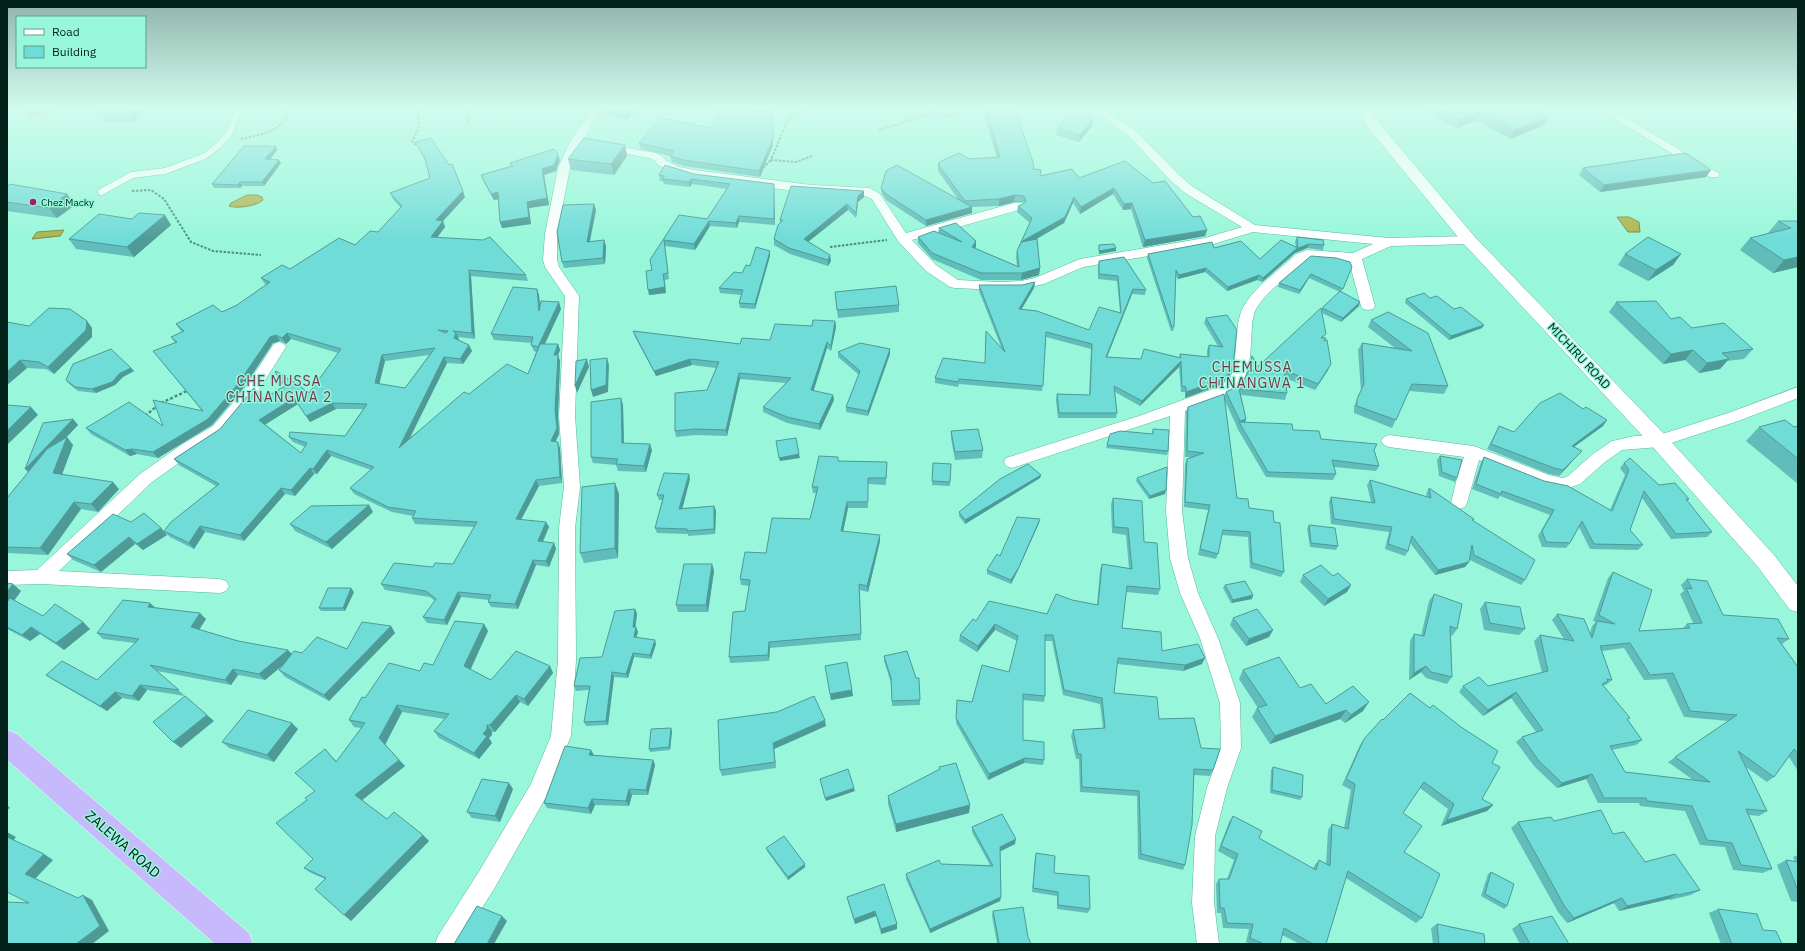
<svg xmlns="http://www.w3.org/2000/svg" width="1805" height="951" font-family="'IBM Plex Sans',sans-serif">
<style>
.water{fill:#aeb54e;stroke:#7a893e}
.lines{fill:none;stroke-linecap:round;stroke-linejoin:round}
.service-casing{stroke:#58b89d;stroke-width:7}
.minor-casing{stroke:#58b89d;stroke-width:1}
.tertiary-casing{stroke:#58b89d;stroke-width:1}
.trunk-casing{stroke:#fff;stroke-width:1}
.path-far1{stroke:#4d8d7a;stroke-width:2;stroke-dasharray:2.5 1.5;stroke-linecap:butt}
.path{stroke:#4d8d7a;stroke-width:2.5;stroke-dasharray:3 2;stroke-linecap:butt}
.service{stroke:#fff;stroke-width:6}
.minor{fill:#fff;fill-rule:evenodd}
.tertiary{fill:#fff;fill-rule:evenodd}
.trunk{fill:#c6bafc;fill-rule:evenodd}
.wall{fill:#60bdba;fill-rule:evenodd}
.shaded-wall{fill:#4e9a97}
.building{fill:#70dcd8;stroke:#4e9a97;fill-rule:evenodd}
.poi-dot{fill:#a31c67;stroke:#98f7da;stroke-width:1.5}
.labels{text-anchor:middle;stroke-width:3;stroke-linejoin:round;paint-order:stroke}
.far-poi-label{font-size:10px;fill:#022119;stroke:#98f7da;text-anchor:start}
.street-label{font-size:12px;fill:#022119;stroke:#98f7da}
.quarter-label{font-size:14px;letter-spacing:1px;fill:#763453;stroke:#98f7da}
.near-street-label{font-size:14px;fill:#022119;stroke:#98f7da}
</style>
<rect width="100%" height="100%" fill="#98f7da"/>
<path class="water" d="M27 107H47L49 112 31 117Z
M247 195H257L262 197 263 200C257 206 237 209 229 206L231 203Z
M1617 217H1629L1639 222 1640 232H1628Z
M64 230 60 236 32 239 37 232Z"/>
<g class="lines">
<defs>
<path id="service" d="M101 192 132 175 165 171 205 156 219 145 230 132 239 107"/>
<path id="minor" d="M593 107H604L598 114 582 142 570 168 557 234V260L559 267 579 296 575 416 580 487 575 528 576 660 571 736 546 797 494 889 459 944H435L438 936 478 873 531 784 551 736 558 660 559 528 564 487 559 416 565 296 545 267 543 260 545 234 558 168 570 142Z
M1089 107H1101L1136 131 1178 174 1193 187 1255 225 1389 238 1469 236 1474 237 1475 240 1474 243 1469 244 1391 246 1362 259 1375 306 1373 309 1368 310 1363 309 1361 306 1349 261 1309 258 1306 260C1291 275 1266 291 1256 309 1251 319 1252 331 1251 342 1249 397 1230 394 1185 411L1182 511 1188 558 1198 593 1218 638 1240 703 1241 748 1227 788 1215 836 1214 903 1219 944H1197L1192 903 1195 836 1207 788 1221 748 1220 703 1200 638 1180 593 1170 558 1166 511 1170 416 1012 468 1006 466 1004 462 1006 458 1139 416 1221 386 1230 378 1233 371C1237 354 1235 336 1239 319 1245 291 1278 273 1296 254L1307 250 1353 253 1373 244 1253 232 1207 246 1083 267 1044 284 1021 289 999 290 955 288 950 287 926 271 898 241 872 199 863 195 811 193 695 178 671 171 658 165 654 160 649 158 605 150 599 147 605 144 656 153 662 156 666 161 679 167 695 170 811 185 870 188 880 194 906 233 1014 203H1022L1024 206 1022 209 912 240 936 265 958 280 999 282 1021 281 1035 278 1080 259 1205 238 1242 227 1185 193 1170 180 1128 135Z
M1596 107H1608L1720 174 1718 177H1710Z
M1787 107H1797L1798 120 1794 119Z
M279 342 284 344 286 347 253 399 223 434 193 453 152 482 59 571 220 579 226 581 229 586 226 591 220 593 41 584 7 585V571L37 570 140 474 181 445 213 426 243 391 274 344Z
M1798 387V398L1738 421 1659 447 1622 450 1605 462 1580 484 1563 490 1541 485 1479 460 1467 503 1465 507 1459 509 1453 507 1451 503 1458 474 1464 457 1389 447 1384 445 1381 441 1384 437 1389 435 1474 446 1549 475 1563 478 1568 476 1593 454 1612 441 1635 436 1659 435 1728 413Z"/>
<path id="tertiary" d="M1356 107H1368L1380 124 1475 237 1666 436 1774 555 1798 586V612L1790 610 1758 567 1652 446 1463 243 1369 129Z"/>
<path id="trunk" d="M7 730 17 734 249 933 253 944H215L7 760Z"/>
</defs>
<use href="#service" class="service-casing"/>
<use href="#minor" class="minor-casing"/>
<use href="#tertiary" class="tertiary-casing"/>
<use href="#trunk" class="trunk-casing"/>
<path class="path-far1" d="M465 107 469 124
M925 107 934 113 955 118
M879 130 934 113
M241 139C258 135 278 133 287 116L286 107
M416 145 412 141 419 128 418 107
M812 156 796 162 771 160 788 119 813 107
M763 168 771 160
M132 191 151 190 164 199 191 242 213 251 261 255
M830 247 887 240"/>
<path class="path" d="M161 403 189 390
M145 416 157 406"/>
<use href="#service" class="service"/>
<use href="#minor" class="minor"/>
<use href="#tertiary" class="tertiary"/>
<use href="#trunk" class="trunk"/>
</g>
<path class="wall" d="M89 107H147L133 122 107 123 102 116 106 112Z
M602 107H643L626 120 604 113Z
M982 107H1014L1033 169 1040 176 1079 178 1125 161 1193 217 1207 230 1205 236 1143 247 1131 209 1123 210 1113 194 1080 214 1073 203 1064 223 1036 239 1040 268 1039 275 1021 280H981L932 259 918 243V237L938 233 939 228 976 241V247L975 248 1017 266 1016 257 1017 251 1030 223 1017 212 1018 206 1023 204 1024 203 1023 202H1014L999 206 972 207V213L926 226 886 200 882 194 881 188 958 199 938 171V164H939V162L997 158Z
M1424 107H1529L1549 117 1544 125 1510 139 1476 120 1457 128 1423 110Z
M772 112 773 145 760 177 684 166 672 162 670 156 641 149 639 143 711 128Z
M1092 126 1079 142 1056 135 1057 128Z
M415 142 465 197 443 221 445 227 437 237 526 275 528 281 471 276 475 339 458 337 459 340 469 345 472 351 463 364 447 363 409 438 469 394 528 374 536 352 534 351 531 345 532 343 494 340 491 334 537 289 539 295 540 307 561 309 545 344H558L560 350 558 355 560 361 558 416 559 434 555 442 560 448 562 483 539 486 521 520 546 522 549 527 543 542 554 543 556 549 549 567 536 565 518 609 491 607 488 602 489 600 461 597 447 625 427 623 423 617 435 601 430 597 385 590 381 584 433 567 453 564 474 527 415 524 412 518 413 516 392 512 354 494 350 488 371 470 331 456 317 474H314L295 496 285 494 244 541 205 532 194 549 170 537 164 531 216 486 179 465 174 459 220 429 263 399 285 387 275 372 309 393 338 353 291 339 286 344 280 341 273 343 242 390 212 425 158 458 137 454 130 456 91 434 86 428 163 426 202 411 153 351 175 343 171 337 182 332 180 330 176 324 222 312 237 305 266 285 265 284 261 278 290 269 355 245 378 232 401 208 393 199 390 193 430 178 425 160 418 148ZM429 355 405 388 379 384 385 361ZM298 404 310 422 336 409H363L345 436 289 437 293 442 305 447 301 453 265 424Z
M625 145 627 156 614 175 571 170 568 159Z
M277 150 270 160 281 163 264 186H242L240 188H214L212 184Z
M560 160 556 171 544 175 549 205 529 208 531 224 502 228 500 222 498 199 494 200 483 181 481 175 511 166 510 163Z
M1583 168 1706 177 1600 192 1579 175Z
M694 174 774 184 775 225 739 222 737 228 710 226 695 250 665 246 669 279 665 280 666 293 649 295 652 270 650 260 679 215 707 219 727 189 692 184 690 187 664 184 663 181H660L659 175Z
M7 187 67 194 75 205 57 218 7 211Z
M864 197 858 202 856 218 848 210 808 242 831 261 828 266 790 254 774 245V239L780 223V220Z
M594 204 596 210 590 242 606 246 605 264 564 268 562 262Z
M132 219 171 225 134 257 76 249 69 239Z
M1778 221H1798V267L1773 273 1740 250 1750 238 1768 233Z
M1297 237 1324 245 1323 250 1307 248 1295 253 1262 282 1257 280 1227 291 1205 272 1178 279 1176 276 1174 327 1173 331H1171L1147 258 1148 254 1214 248 1260 259 1296 247 1295 242Z
M1625 254H1681L1673 265 1648 281 1618 265Z
M770 256 755 309 740 308 739 303 741 295 720 293 719 288 742 273 750 266Z
M1311 256 1352 267 1341 292 1359 306 1341 322 1322 313 1324 338H1326L1325 340 1328 370 1315 390 1285 378 1287 393 1285 400 1241 395 1246 419 1245 422 1293 430 1321 439 1374 450 1379 466 1376 471 1334 467 1336 474 1333 480 1266 477 1237 428V427L1225 401 1237 498 1249 508 1274 522 1284 572 1281 577 1250 568 1248 537 1222 535 1218 554 1216 559 1198 555 1208 510 1184 507 1185 464 1187 459 1192 457H1185L1186 412 1188 407 1224 396 1226 392 1237 386 1245 378 1248 370 1252 356 1254 364 1250 370 1252 372 1321 310 1322 308 1340 292 1309 278 1299 294 1278 287 1279 283Z
M1099 261 1146 290 1145 295 1132 294 1107 357 1141 359 1179 358 1180 354 1207 357V350L1209 345 1218 346 1204 323 1206 318 1227 315 1232 371 1229 377 1220 385 1185 398V392H1181L1179 367 1140 406 1115 392 1117 413 1116 418H1058L1056 400 1057 394 1089 395 1091 349 1046 337 1042 391 959 384 958 387 935 383V378L984 363 1001 347 979 291V285H1022L1035 282 1034 288 1021 310 1089 330 1120 312 1117 281 1098 279V266Z
M835 292 899 305V312L838 318Z
M1430 298 1454 309 1482 328 1449 340 1405 303 1406 299Z
M1616 302 1671 319 1692 328 1753 349 1744 359 1727 361 1720 369 1699 373 1685 360 1663 364 1609 312Z
M1388 312 1448 386 1444 394 1409 391 1392 428 1354 413V406L1361 391 1358 350 1362 343 1395 348 1368 327 1371 320Z
M87 321 92 328V337L54 374 46 369 27 368 7 385V322L29 326Z
M835 321 836 327 831 351 827 348 813 391 833 395 834 400 820 430 787 423 763 412V407L786 383 740 379 727 436 696 435 676 437 675 431 707 390 716 368 692 365 656 376 635 337 633 331 740 344 770 340 812 326Z
M890 349V354L868 416 846 412V407L859 375 838 357V352Z
M131 368 134 371 123 377 115 385 96 393 78 391 69 384 66 380Z
M623 405 624 443 652 450 646 472 618 471 616 465 593 463 591 457Z
M1583 409 1607 420 1603 426 1574 447 1582 451 1577 456 1559 476 1549 474 1487 449 1496 432 1499 426 1514 432Z
M73 419 78 425 65 438 73 445 62 474 119 489 98 512 81 509 48 555 7 553V498Z
M1798 426V484L1746 441 1759 427H1794Z
M1153 429 1168 451 1167 455 1106 448 1107 445 1152 434Z
M951 431 983 450 982 458 955 460 951 438Z
M1440 456 1457 478 1455 482 1439 476 1437 460Z
M1484 457 1610 510 1625 475 1620 468 1624 463 1659 485 1689 499 1687 501 1712 532 1707 537 1671 539 1642 498 1630 530 1643 545 1638 550 1590 549 1579 527 1570 543 1566 548 1542 547 1538 536 1550 515 1500 496 1498 499 1472 489 1481 462Z
M838 461 887 462 886 485 868 484V508H848L843 531 880 541 868 592 860 590 861 640 770 648 769 661 730 663 729 657 745 611 749 586 741 585 740 579 766 553 810 519 816 493H813L812 487Z
M933 463 951 464 950 486 932 485Z
M689 474 690 479 682 508 714 506 716 511 715 534 688 536V534L657 533 655 528 662 500H659L657 495Z
M1041 475 1040 478 965 524 959 516V512Z
M1137 478 1165 494 1149 499 1136 481Z
M1370 480 1427 497 1426 494 1429 488 1472 521 1525 580 1521 585 1470 560V557L1469 562 1465 567 1435 575 1410 543 1408 551 1405 556 1385 549 1389 532 1331 524 1329 502 1331 497 1371 502 1367 485Z
M615 483 619 494 618 558 584 563 580 553Z
M1113 498 1144 542 1160 589 1158 595 1126 592 1122 628 1162 651 1202 664 1183 671 1117 664 1114 693 1159 719 1201 748 1213 770 1210 776 1194 775 1185 865 1183 870 1138 859 1137 796 1080 792 1079 759H1076L1071 736 1073 730 1103 728 1100 704 1063 695 1052 641H1045V696L1044 702 1023 700V740L1044 760 1043 765 1024 763 988 780 956 723 957 700 972 702 1009 672 1017 641 995 630 977 652 959 641 960 635 976 621 1047 614 1072 600 1097 605 1100 570 1102 564 1129 568 1126 535 1112 533 1111 504Z
M369 505 373 512 332 549 295 531 290 524Z
M131 522 161 528 167 535 143 550 135 544 101 572 73 560 67 554Z
M1039 523 1018 570 1011 584 987 574V570L1000 556Z
M1309 525 1338 546 1336 550 1310 547 1307 529Z
M712 564 714 571 708 612H678L676 605Z
M1613 572 1639 631 1682 629 1687 624 1693 623 1680 594 1684 591 1681 585 1687 579 1723 615 1789 639 1782 644 1798 667V771L1789 757 1774 777 1767 782 1746 767 1767 811 1759 816 1749 815 1772 869 1763 873 1733 870 1725 847 1700 845 1685 811 1640 806 1639 803H1598L1586 779 1557 788 1534 766 1516 742 1522 737 1536 732 1511 698 1483 716 1459 692 1463 686H1488L1542 673 1534 641 1540 635 1564 639 1552 620 1557 614 1590 633 1592 626 1596 622 1593 621 1608 578ZM1624 648 1644 680 1666 679 1684 717 1729 721 1668 762 1693 780 1625 772 1612 750 1636 745 1642 740 1603 685H1606L1612 680 1602 651Z
M1303 575 1333 576 1351 585 1347 592 1324 606 1300 582Z
M7 583 21 591 14 601 43 616 83 622 90 629 64 650 40 634 30 641 7 629Z
M1225 585 1253 595 1252 599 1231 603 1223 588Z
M354 592 345 611H321L319 608Z
M1434 594 1457 629 1452 636 1451 635 1452 677 1447 684 1426 678 1421 672 1409 680 1410 641 1414 634 1421 636 1429 601Z
M1485 602 1525 629 1519 635 1484 630 1480 609Z
M150 603 155 607 206 619 199 630 238 641 292 654 302 653 347 649 391 626 395 633 329 701 285 677 279 670 284 664 265 680 238 675 231 685 157 671 185 696 147 690 139 701 122 698 107 711 53 680 46 675 97 680 135 643 103 639 97 633Z
M635 609 637 614 635 627H636L638 632 636 638 656 644 651 659 634 657 628 678 614 677 608 725 586 726 584 722 589 690 576 691 574 686 602 657Z
M1233 618 1273 630 1269 637 1246 646 1230 625Z
M484 624 488 631 470 669 491 680 550 666 553 673 528 706 520 702 495 732H492V735L489 738 492 743 479 759 439 738 434 731 445 719 402 712 385 744 405 766 362 800 387 819 423 835 429 841 351 921 325 879 311 873 304 868 313 859 307 800 315 791 325 749 337 762 361 728 354 727 349 720 365 698 433 665Z
M884 656 920 700V705L892 706 891 683 884 661Z
M825 666 852 690 853 696 831 700Z
M1243 670 1300 688 1326 704 1363 711 1345 723 1340 719 1270 744 1252 717 1257 708H1258L1239 679Z
M1383 720 1492 763 1482 799 1493 805 1487 811 1441 826 1448 809 1420 788 1403 813 1404 852 1422 918 1416 923 1346 878 1326 944H1300L1282 935 1280 944H1250L1246 942 1249 929 1223 928 1221 913H1217L1216 884 1219 879H1227L1234 860 1218 851 1229 822 1233 816 1259 838 1313 869 1314 866 1319 860 1326 864 1328 830 1332 824 1344 828 1351 790 1342 785 1360 745 1364 739Z
M826 726 774 749 776 768 722 776 720 770Z
M298 729 274 762 229 748 222 742Z
M672 731 670 750 650 752 649 749Z
M594 755 653 760 655 765 648 795H632L629 806 595 805 591 814 547 808 544 803Z
M939 767 970 805 969 813 896 832 888 804V796L939 770Z
M1273 767 1302 797 1300 800 1270 793 1271 770Z
M513 789 500 822 472 818 467 812Z
M1554 821 1613 834 1645 862 1700 890 1691 895 1670 900 1669 899 1619 911 1614 903 1567 923 1558 912 1511 828 1518 822Z
M972 827 1015 844 1000 851 1001 897 1000 901 930 933 906 879V874L941 864 990 865 972 832Z
M766 848 805 864V867L788 880 767 851Z
M1036 853 1054 873 1090 909 1088 913 1057 909V896L1032 892 1035 857Z
M1798 855V906L1797 902 1791 901 1777 865 1786 860 1795 862 1793 857Z
M1491 872 1507 906 1504 909 1481 896 1488 874Z
M884 884 897 929 881 934 876 916 855 924 848 902 847 897Z
M1718 909 1763 930 1782 944H1721L1709 913Z
M993 911 1028 937 997 943 992 916Z
M1437 924 1485 944H1433L1431 928Z
M1519 924 1569 944H1520L1512 929Z"/>
<path class="shaded-wall" d="M103 107H114L107 112Z
M136 107H147L133 122 129 115Z
M634 107H643L626 120 625 113Z
M772 112 773 145 760 177 759 171Z
M1480 112 1476 120 1457 128 1460 120Z
M1549 117 1544 125 1510 139 1514 130Z
M1093 119 1092 126 1079 142 1080 135Z
M625 145 627 156 614 175 611 164Z
M276 146 277 150 267 163 265 159Z
M558 154 560 160 556 171 544 175 549 205 529 208 531 224 502 228 500 222 542 169Z
M279 160 281 163 264 186 262 182Z
M1711 170 1706 177 1600 192 1604 185Z
M691 179 692 184 690 187 689 182Z
M240 182 242 186 240 188 238 185Z
M774 184V190L775 225 774 219Z
M1114 188 1113 194 1080 214 1081 207Z
M463 191 465 197 443 221 445 227 433 243 431 237 436 220Z
M864 191V197L858 202 856 218V213L858 196Z
M498 192 500 199 494 200 491 194Z
M67 194 75 205 57 218 49 208Z
M1015 195 1014 202 999 206V199Z
M1074 197 1073 203 1064 223 1021 248V242Z
M1132 203 1131 209 1123 210 1124 204Z
M594 204 596 210 588 248 587 242Z
M847 204 848 210 804 245V239Z
M972 207V213L926 226V220Z
M165 215 171 225 134 257 127 247Z
M739 216V222L737 228 736 223Z
M709 221 710 226 695 250 694 244Z
M1207 230 1205 236 1143 247 1145 240Z
M604 240 606 246 605 264 603 258Z
M976 241V247L971 253 972 247Z
M1309 244 1307 248 1295 253 1262 282 1263 278 1296 249Z
M1116 248V251L1099 254V251Z
M770 251V256L755 309V304Z
M1681 254 1673 265 1648 281 1656 270Z
M830 255 831 261 828 266V260Z
M1798 257V267L1773 273 1784 260Z
M1040 268 1039 275 1021 280 1022 273Z
M1206 268 1205 272 1178 279 1179 275Z
M469 270 471 276 475 339 472 333Z
M663 274 666 293 649 295 648 290Z
M1311 274 1309 278 1299 294 1300 290Z
M1259 275 1257 280 1227 291 1228 287Z
M1035 282 1034 288 1018 315 1019 309Z
M537 289 539 295 541 317 539 311Z
M1133 289 1132 294 1105 362 1106 357Z
M559 302 561 309 540 354 538 347Z
M1360 302 1359 306 1341 322 1343 318Z
M87 321 92 328V337L54 374 48 367Z
M835 321 836 327 831 351V346Z
M1484 325 1482 328 1449 340 1451 336Z
M287 333 291 339 286 344 282 338Z
M456 333 459 339 457 343 454 338Z
M276 335 280 341 273 343 242 390 212 425 158 458 153 452 208 419 270 337Z
M827 342V348L812 396 811 390Z
M558 344 560 350 558 355 560 361 558 416 559 434 553 447 551 441 554 355Z
M469 345 472 351 463 364 460 359Z
M890 349V354L868 416V411Z
M1693 350 1685 360 1663 364 1671 354Z
M382 355 385 361 378 389 375 383Z
M444 357 447 363 402 454 399 448Z
M607 358 609 365 608 392 593 397 591 390Z
M587 359 589 367 577 393 575 386Z
M690 359 692 365 656 376 654 371Z
M1729 359 1720 369 1699 373 1707 363Z
M20 360 27 368 7 385V372Z
M1181 361 1179 367 1140 406 1142 401Z
M1331 364 1328 370 1315 390 1318 384Z
M1233 365 1229 377 1220 385 1185 398 1186 392Z
M131 368 134 371 123 377 115 385 96 393 92 389Z
M739 373 740 379 727 436 726 430Z
M833 395 834 400 820 430 819 424Z
M294 398 298 404 263 426 259 420Z
M621 398 623 405 624 449 622 443Z
M332 403 336 409 310 422 306 416Z
M31 407 38 415 7 445V431Z
M73 419 78 425 31 475 25 469Z
M1246 419 1244 425 1239 423 1240 421Z
M1607 420 1603 426 1568 451 1572 446Z
M67 437 73 445 60 480 53 473Z
M558 442 560 448 562 483 560 477Z
M650 444 652 450 646 472 644 466Z
M132 449 137 454 130 456 125 450Z
M327 450 331 456 317 474 313 469Z
M1582 451 1577 456 1559 476 1563 470Z
M799 454 800 458 780 461 779 458Z
M310 468 314 474 295 496 291 490Z
M689 474 690 479 681 514 679 509Z
M1041 475 1040 478 965 524V520Z
M536 480 539 486 518 525 516 519Z
M113 482 119 489 98 512 91 504Z
M615 483 619 494 618 558 615 548Z
M281 488 285 494 244 541 240 535Z
M1166 490 1165 494 1149 499 1150 496Z
M74 502 81 509 48 555 40 548Z
M847 502 848 508 842 537 841 531Z
M369 505 373 512 332 549 326 542Z
M714 506 716 511 715 534 714 529Z
M1040 519 1039 523 1018 570 1011 584V580Z
M546 522 549 527 540 547 538 541Z
M200 526 205 532 194 549 189 543Z
M161 528 167 535 143 550 137 544Z
M880 535V541L868 592 867 586Z
M129 537 135 544 101 572 94 565Z
M554 543 556 549 549 567 546 561Z
M533 560 536 565 518 609 515 604Z
M1469 562 1465 567 1435 575 1438 570Z
M712 564 714 571 708 612 706 605Z
M13 584 21 591 7 610V592Z
M1351 585 1347 592 1324 606 1328 599Z
M351 588 354 592 345 611 343 608Z
M458 592 461 597 447 625 444 620Z
M1253 595 1252 599 1231 603 1233 600Z
M150 603 156 609 148 607Z
M635 609 637 614 635 631 633 627Z
M200 613 206 619 197 633 191 627Z
M83 622 90 629 64 650 56 643Z
M484 624 488 631 469 673 464 666Z
M995 624V630L977 652 978 646Z
M391 626 395 633 329 701 324 695Z
M31 627 40 634 30 641 22 635Z
M636 627 638 632 635 642 634 637Z
M1273 630 1269 637 1246 646 1249 639Z
M655 640 656 644 651 659 650 655Z
M769 642 770 648 769 661 768 655Z
M288 650 294 656 265 680 259 674Z
M633 653 634 657 628 678 626 674Z
M1205 658 1202 664 1183 671 1185 665Z
M550 666 553 673 528 706 524 699Z
M1426 666 1421 672 1409 680 1414 673Z
M233 669 238 675 231 685 225 680Z
M612 672 614 677 608 725 606 721Z
M140 685 147 690 139 701 132 696Z
M852 690 853 696 831 700 830 694Z
M115 692 122 698 107 711 100 706Z
M1516 692 1511 698 1483 716 1488 710Z
M516 695 520 702 495 732 490 725Z
M1369 702 1363 711 1345 723 1351 715Z
M397 705 402 712 385 745 379 738Z
M1346 710 1340 719 1270 744 1275 736Z
M207 715 214 721 181 748 173 742Z
M825 720 826 726 774 749 776 768 775 762 773 743Z
M292 723 298 729 274 762 267 755Z
M487 725 492 732V735L489 738 492 743 479 759 474 753Z
M671 728 672 731 670 750 669 747Z
M591 750 594 755 592 761 589 755Z
M1025 758 1024 763 988 780 989 774Z
M399 760 405 766 361 801 355 795Z
M653 760 655 765 648 795 646 790Z
M1592 774 1586 779 1557 788 1562 783Z
M509 783 513 789 500 822 495 816Z
M854 788 855 791 826 801 825 798Z
M629 789 632 795 629 806 626 801Z
M592 799 595 805 591 814 588 808Z
M7 805 10 808 7 810Z
M970 805 969 813 896 832V824Z
M1493 805 1487 811 1441 826 1447 820Z
M7 832 16 837 13 841 7 837Z
M423 835 429 841 351 921 344 915Z
M1016 839 1015 844 999 852 1000 847Z
M44 854 53 860 35 879 25 874Z
M805 864V867L788 880V877Z
M1677 894 1669 899 1619 911 1627 906Z
M83 895 92 900 109 931 92 944H76Z
M1001 897 1000 901 930 933V929Z
M1622 898 1614 903 1567 923 1574 918Z
M875 911 876 916 855 924 854 919Z
M502 916 507 921 494 944H487Z
M897 924V929L881 934V929Z"/>
<path class="building" d="M111 107H136L129 115 102 116Z
M602 107H634L625 113Z
M721 107 772 112 773 139 759 171 683 160 670 156 674 151 639 143 660 118 711 128Z
M985 107H1014L1034 165 1033 169 1041 170 1040 176 1072 169 1079 178 1125 161 1153 183 1165 181 1193 217 1200 216 1207 230 1145 240 1132 203 1124 204 1114 188 1081 207 1074 197 1065 217 1021 242 1037 239 1040 268 1022 273H981L932 253 918 237 934 231 962 242 939 228 956 223 976 241 972 247 1019 267 1017 251 1032 218 1018 206 1023 204 1026 201 1024 196 1015 195 999 199 965 201 938 164H940L939 162 959 153 969 159 1000 157Z
M1436 107H1529L1549 117 1514 130 1480 112 1460 120Z
M1071 113 1093 119 1080 135 1057 128Z
M431 138 449 165 452 164 463 191 436 220 443 221 431 237 483 240 490 237 526 275 469 270 472 333 453 331 456 333 454 338 469 345 460 359 444 357 399 448 464 392 469 394 507 364 528 374 540 344H558L554 355H558L555 410 557 428 551 441 558 442 560 477 536 480 516 519 546 522 538 541 554 543 546 561 533 560 515 604 488 602 491 595 458 592 444 620 423 617 436 599 426 591 381 584 394 563 433 567 435 563 453 564 477 522 412 518 416 511 388 507 350 488 374 467 327 450 313 469 310 468 291 490 281 488 240 535 200 526 189 543 164 531 171 522 219 484 174 459 220 429 254 388 263 399 285 386 275 372 276 371 293 382 297 380 302 388 309 393 341 349 287 333 282 338 276 335 270 337 238 384 208 419 153 452 132 449 125 450 86 428 129 402 163 426 153 400 203 411 153 351 177 342 171 337 184 331 176 324 213 305 222 312 237 305 270 282 261 278 282 265 290 269 339 238 355 245 370 231 378 232 402 206 390 193 430 178 424 156 415 142ZM438 330 448 331 446 333ZM435 348 405 388 375 383 382 355ZM294 398 306 416 332 403 367 404 345 436 290 432 289 437 307 443 301 453 259 420Z
M584 138 625 145 611 164 568 159Z
M244 146H276L265 159 279 160 262 182H240L238 185 212 184Z
M554 149 558 154 554 165 542 169 547 198 527 202 529 217 500 222 498 192 491 194 481 175 513 166 510 163Z
M1685 153 1711 170 1604 185 1583 168Z
M665 165 694 174 774 184V219L739 216 736 223 709 221 694 244 664 240 668 273 663 274 665 287 648 290 646 271 652 270 650 260 679 215 707 219 730 184 691 179 689 182 663 179 664 176 659 175Z
M897 165 972 207 926 220 886 194 881 188 886 171Z
M10 184 67 194 49 208 7 202V187Z
M791 186 864 191 858 196 856 213 847 204 804 239 830 255 828 260 789 248 774 239 778 225 783 220H780Z
M594 204 587 242 604 240 603 258 562 262 557 232 563 205Z
M139 213 165 215 127 247 69 239 99 214 132 219Z
M1778 221H1798V257L1784 260 1750 238 1791 228Z
M1297 237 1323 240 1324 245 1309 244 1296 249 1263 278 1259 275 1228 287 1206 268 1179 275 1176 270 1174 327H1172L1148 254 1212 242 1214 248 1241 241 1260 259 1281 240 1298 248Z
M1648 237 1681 254 1656 270 1625 254Z
M1114 244 1116 248 1099 251V245Z
M756 247 770 251 755 304 739 303 743 290 719 288 734 272 742 273 746 265 750 266Z
M1311 256 1336 258 1350 262 1352 267 1343 289 1311 274 1300 290 1279 283Z
M1124 257 1146 290 1133 289 1106 357 1141 359 1144 349 1181 358 1180 354 1209 357V345L1223 347 1206 318 1227 315 1237 330 1233 365 1231 372 1222 379 1186 392V387L1182 386 1181 361 1142 401 1114 386 1117 413H1059L1057 394 1090 395 1092 344 1046 332 1043 386 959 379 958 382 935 378 943 358 985 363 986 331 1005 352 979 285H1022L1035 282 1019 309 1037 311 1089 330 1099 307 1121 313 1118 276 1099 274V261Z
M896 286 899 305 837 310 835 292Z
M513 287 537 289 539 311 541 301 559 302 538 347 531 345 533 337 491 334Z
M1340 291 1360 302 1343 318 1322 308Z
M1424 293 1430 298 1437 296 1454 309 1461 307 1484 325 1451 336 1406 299Z
M1656 301 1671 319 1680 317 1692 328 1724 323 1753 349 1722 353 1729 359 1707 363 1693 350 1671 354 1616 302Z
M49 308 70 309 87 321 86 330 48 367 39 362 20 360 7 372V346L8 345H7V322L29 326Z
M1321 308 1326 334 1321 338H1326L1324 341 1327 340 1331 364 1318 384 1284 370 1287 393 1239 389 1246 419 1240 421 1226 392 1237 386 1245 378 1249 370 1252 372Z
M1388 312 1428 333 1448 386 1412 384 1396 420 1357 406V399L1364 384 1362 343 1412 351 1371 320Z
M813 320 835 321 831 346 827 342 811 390 833 395 819 424 787 417 763 407 791 378 739 373 726 430 695 429 675 431V393L707 390 719 362 690 359 654 371 633 331 740 344 742 338 770 340 775 324 812 326Z
M860 343 890 349 868 411 846 407 860 371 838 352Z
M111 349 131 368 120 373 112 382 92 389 75 387 66 380 73 364Z
M1252 356 1255 361 1249 370Z
M607 358 606 385 591 390 590 360Z
M587 359 575 386 576 361Z
M1560 393 1583 409 1586 407 1607 420 1572 446 1582 451 1563 470 1554 468 1491 444 1499 426 1514 432 1540 403Z
M1224 394 1237 498 1248 499 1249 508 1273 511 1274 522 1280 523 1284 572 1252 563 1250 532 1223 530 1218 554 1200 549 1210 505 1185 502 1187 459 1204 453 1187 451 1188 407Z
M621 398 622 443 650 444 644 466 616 464 618 459 591 457V402Z
M7 405 31 407 7 431Z
M73 419 25 469 43 423Z
M1785 420 1794 427 1798 426V459L1759 427Z
M1239 422 1292 424 1293 430 1319 431 1321 439 1377 444 1374 450 1379 466 1332 460 1336 474 1268 472Z
M978 429 983 450 955 452 951 431Z
M1153 429 1169 430 1168 451 1107 445 1110 434 1120 431 1153 434Z
M67 437 53 473 113 482 91 504 74 502 40 548 7 547V498L47 449Z
M796 438 799 454 779 458 776 441Z
M819 456 838 457V461L887 462 886 478H868V502H847L841 531 880 535 867 586 859 584 861 634 769 642 768 655 729 657 733 612 745 611 750 580 740 579 745 552 766 553 772 518 810 519 818 487H812Z
M1440 456 1462 460 1457 478 1442 472Z
M1484 457 1544 481 1568 486 1612 511 1629 470 1624 463 1630 458 1659 485 1675 483 1689 499H1686L1712 532 1676 534 1644 491 1630 530 1643 545 1594 544 1582 521 1570 543 1546 542 1542 531 1554 510 1502 491 1501 494 1476 484Z
M933 463 951 464 950 482 932 481Z
M1028 464 1041 475 965 520 959 512 1000 479Z
M1167 467 1166 490 1150 496 1137 478Z
M664 473 689 474 679 509 714 506V529L687 531V529L655 528 664 495H657Z
M1370 480 1431 498 1429 488 1474 519 1472 520 1535 560 1525 580 1474 555 1472 545 1469 562 1438 570 1412 536 1408 551 1388 544 1392 527 1334 519 1331 497 1375 503Z
M615 483V548L580 553 582 487Z
M1113 498 1142 501 1144 542 1157 543 1160 589 1127 586 1122 628 1161 632 1162 651 1198 644 1205 658 1185 665 1118 658 1114 693 1157 697 1159 719 1194 718 1201 748 1220 749 1213 770 1194 769 1192 825 1185 865 1141 854 1139 791 1082 787 1081 754H1078L1073 730 1105 728 1102 698 1064 690 1053 635H1045V696L1023 694V740L1044 742V760L1025 758 989 774 956 718 957 700 972 702 982 665 1009 672 1018 636 995 624 978 646 960 635 973 619 976 621 989 601 1047 614 1056 594 1072 600 1098 605 1102 564 1132 569 1128 528 1114 527Z
M369 505 326 542 290 524 311 506Z
M144 513 161 528 137 544 129 537 94 565 67 554 113 514 131 522Z
M1017 517 1040 519 1019 567 1011 580 987 570 997 554 1000 556Z
M1309 525 1335 528 1338 546 1311 543Z
M684 564H712L706 605H676Z
M1321 565 1333 576 1338 573 1351 585 1328 599 1303 575Z
M1613 572 1652 590 1639 631 1690 628 1687 624 1702 623 1686 588 1692 589 1687 579 1707 581 1723 615 1778 619 1789 639 1777 638 1798 667V754L1794 749 1774 777 1738 751 1767 811 1746 809 1772 869 1741 865 1732 843 1707 840 1692 806 1647 801 1646 798H1604L1592 774 1562 783 1539 761 1522 737 1543 730 1516 692 1488 710 1463 686 1479 677 1488 686 1548 671 1540 635 1574 641 1557 614 1584 619 1592 638 1597 621 1615 624 1599 615ZM1630 643 1650 675 1673 673 1690 711 1737 715 1675 757 1710 782 1625 772 1610 746 1642 740 1627 719 1630 718 1602 684 1608 681 1607 679 1612 680 1600 646Z
M1245 581 1253 595 1233 600 1225 585Z
M7 583 13 584 7 592Z
M328 588H351L343 608H319Z
M1434 594 1462 604 1457 629 1450 626 1452 677 1431 672 1426 666 1414 673V634L1424 636Z
M10 598 43 616 55 604 83 622 56 643 31 627 22 635 7 627V602Z
M123 600 150 603 148 607 200 613 191 627 238 641 288 650 259 674 233 669 225 680 150 665 179 690 140 685 132 696 115 692 100 706 46 675 62 661 97 680 139 639 97 633Z
M1485 602 1520 607 1525 629 1490 623Z
M635 609 633 627H636L634 637 655 640 650 655 633 653 626 674 612 672 606 721 584 722 590 686H574L580 658 602 657 615 611Z
M1257 609 1273 630 1249 639 1233 618Z
M455 621 484 624 464 666 491 680 516 651 550 666 524 699 516 695 490 725H487V729L483 734 487 736 474 753 434 731 449 714 397 705 379 738 399 760 355 795 387 819 394 812 423 835 344 915 315 889 326 878 304 868 313 859 276 823 307 800 305 798 315 791 295 773 325 749 336 762 365 723 349 720 362 697 365 698 389 663 420 671 424 663 433 665Z
M362 622 391 626 324 695 279 670 294 651 302 653 317 637 347 649Z
M907 651 916 678H919L920 700 892 701 891 678 884 656Z
M1279 657 1300 688 1311 684 1326 704 1353 686 1369 702 1351 715 1346 710 1275 736 1257 708 1267 705 1243 670Z
M847 662 852 690 830 694 825 666Z
M1410 693 1430 708 1433 705 1461 727 1498 751 1492 763 1500 767 1482 799 1493 805 1447 820 1454 804 1424 782 1403 813 1422 826 1404 852 1440 874 1422 918 1348 871 1326 944H1313L1284 928 1280 944H1264L1250 938 1253 924 1227 923 1224 908H1220L1219 879H1229L1238 854 1221 846 1233 816 1262 831 1259 838 1316 870 1319 860 1330 866 1332 824 1348 829 1355 784 1346 779 1364 739 1382 719 1383 720Z
M185 696 207 715 173 742 153 722Z
M814 696 825 720 773 743 775 762 720 770 718 720 777 712Z
M248 710 292 723 267 755 222 742Z
M671 728 669 747 649 749 651 729Z
M565 746 591 750 589 755 653 760 646 790 629 789 626 801 592 799 588 808 544 803Z
M956 763 970 805 896 824 888 796 940 769 939 767Z
M1273 767 1303 775 1302 797 1272 790Z
M848 769 854 788 825 798 820 779Z
M482 779 509 783 495 816 467 812Z
M1601 810 1613 834 1624 832 1645 862 1675 854 1700 890 1678 895 1677 894 1627 906 1622 898 1574 918 1565 907 1518 822 1551 817 1554 821Z
M1002 814 1016 839 1000 847 1001 897 930 929 906 874 939 860 941 864 993 866 972 827Z
M784 836 805 864 788 877 766 848Z
M7 837 44 854 25 874 78 898 83 895 100 926 76 944H7V902L29 903 7 892Z
M1036 853 1055 856 1054 873 1089 876 1090 909 1058 905V892L1033 888Z
M1786 860 1798 862V891Z
M1491 872 1514 884 1507 906 1485 894Z
M884 884 897 924 881 929 875 911 854 919 847 897Z
M477 906 502 916 487 944H454Z
M1023 907 1028 937 1031 944H995L999 943 993 911Z
M1718 909 1757 914 1763 930 1776 931 1782 944H1732Z
M1552 916 1569 944H1530L1519 924Z
M1437 924 1484 934 1485 944H1439Z"/>
<linearGradient id="sky" x2="0" y2="1"><stop stop-color="#91b4aa"/><stop offset="0.45" stop-color="#d1fbee"/><stop offset="1" stop-color="#d1fbee" stop-opacity="0"/></linearGradient>
<rect width="1805" height="240" fill="url(#sky)"/>
<circle class="poi-dot" cx="33" cy="202" r="4"/>
<g class="labels">
<g class="far-poi-label">
<text x="41" y="206">Chez Macky</text>
</g>
<g class="street-label">
<text transform="translate(1579 356) rotate(47)" y="4">MICHIRU ROAD</text>
</g>
<g class="quarter-label">
<text x="1252" y="372">CHEMUSSA<tspan x="1252" dy="16">CHINANGWA 1</tspan></text>
<text x="279" y="386">CHE MUSSA<tspan x="279" dy="16">CHINANGWA 2</tspan></text>
</g>
<g class="near-street-label">
<text transform="translate(123 844) rotate(41)" y="5">ZALEWA ROAD</text>
</g>
</g>
<rect width="1805" height="951" fill="none" stroke="#022119" stroke-width="16"/>
<rect x="16" y="16" width="130" height="52" fill="#98f7da" stroke="#5ca18d"/>
<rect x="24" y="29" width="20" height="6" fill="#ffffff" stroke="#5ca18d"/>
<text x="52" y="36" font-size="12" fill="#022119">Road</text>
<rect x="24" y="46" width="20" height="12" fill="#70dcd8" stroke="#5ca18d"/>
<text x="52" y="56" font-size="12" fill="#022119">Building</text>
</svg>
